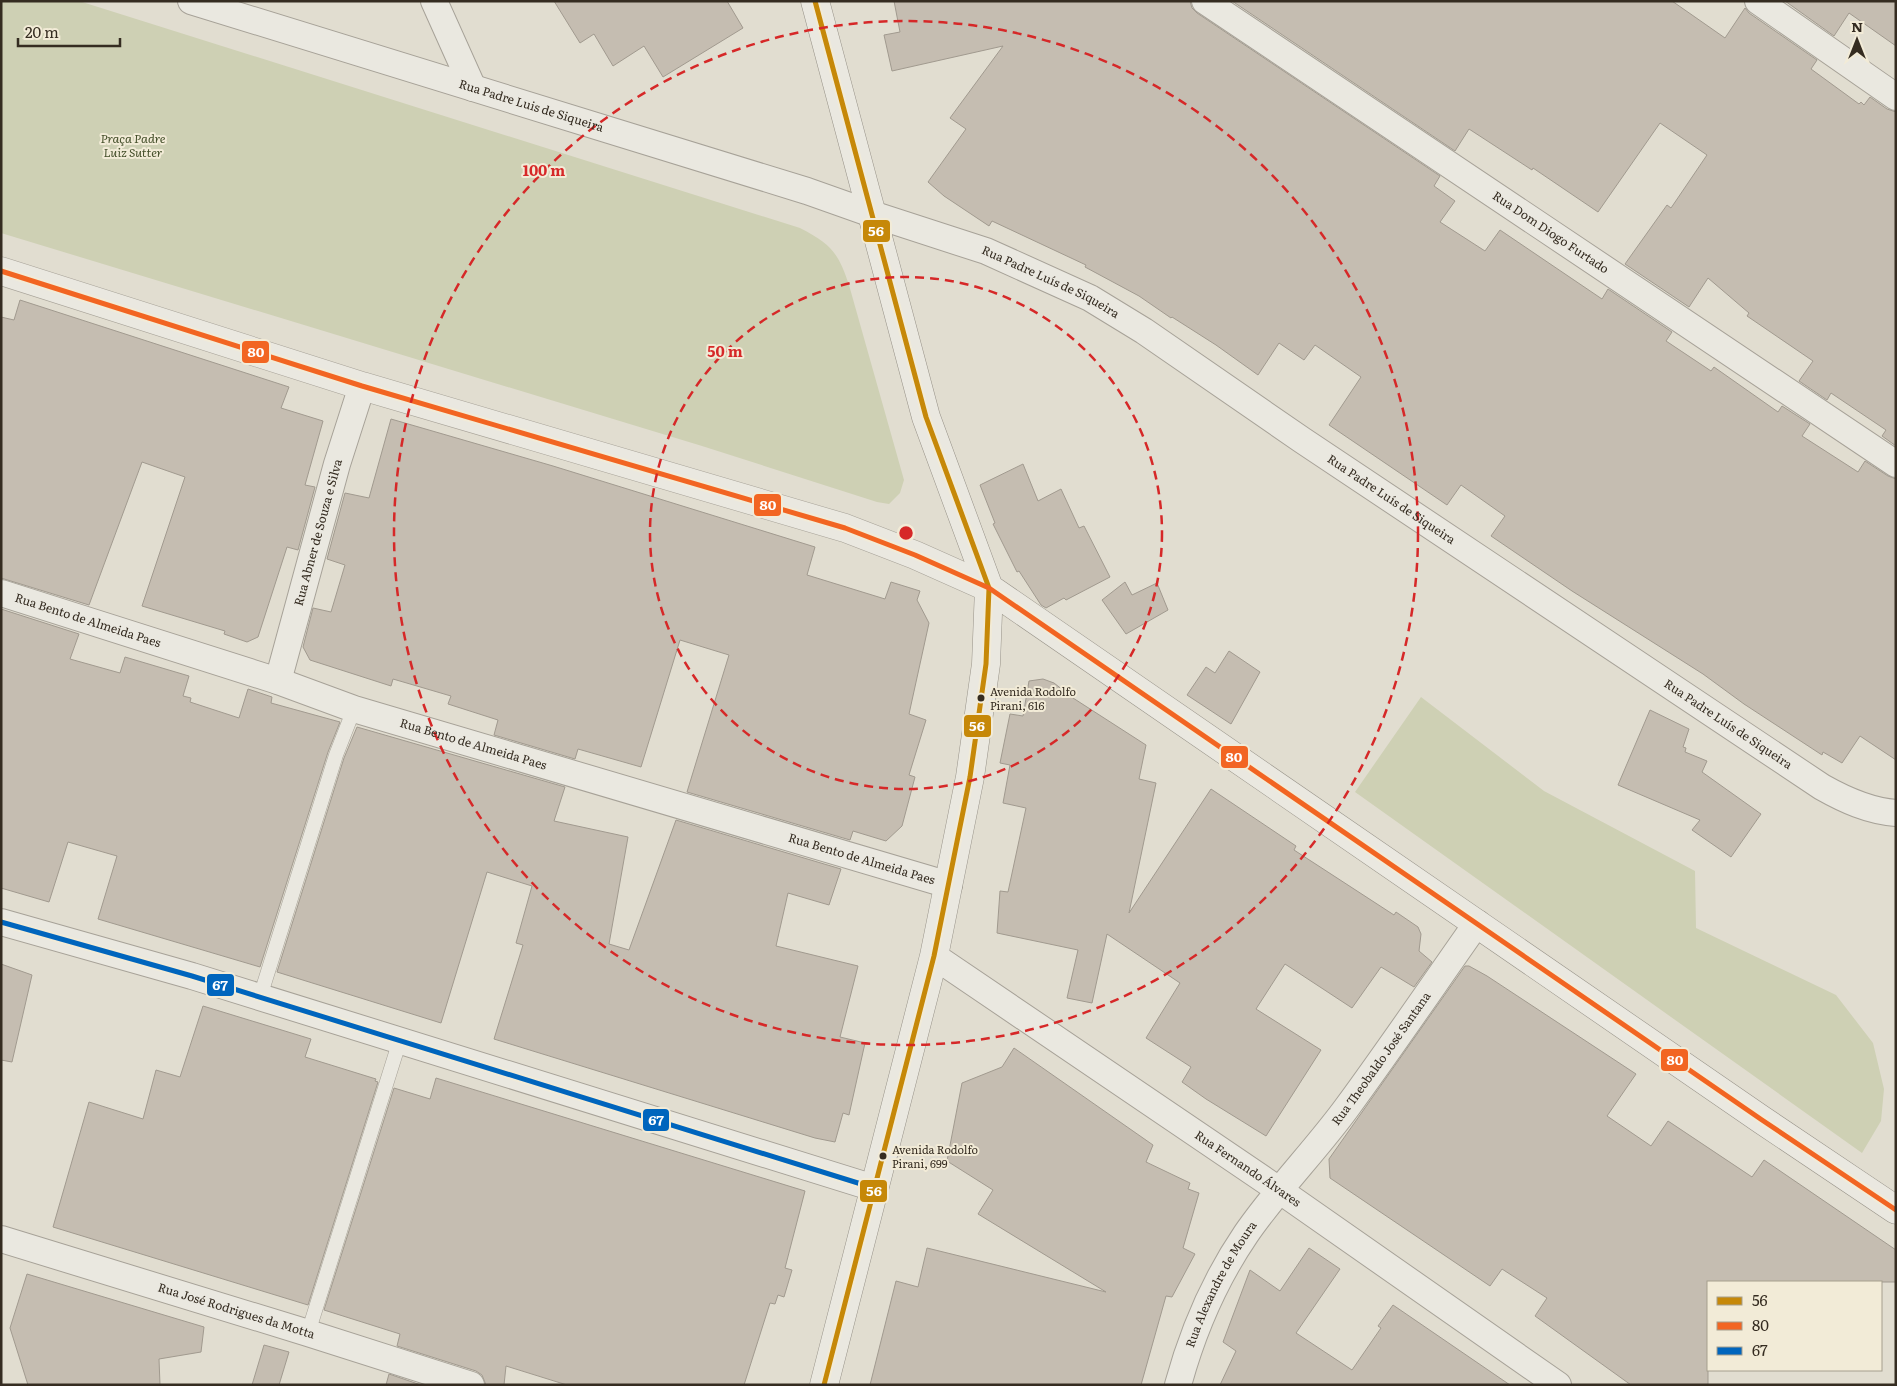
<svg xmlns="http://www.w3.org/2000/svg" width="1897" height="1386" font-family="Literata,serif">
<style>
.green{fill:#ced0b4}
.building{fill:#c5bdb1;stroke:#a19a8f}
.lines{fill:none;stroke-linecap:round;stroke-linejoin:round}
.service-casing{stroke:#a7a298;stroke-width:15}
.minor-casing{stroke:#a7a298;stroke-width:28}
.tertiary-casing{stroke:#a7a298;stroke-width:29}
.secondary-casing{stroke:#979288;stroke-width:29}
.service{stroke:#eae8e0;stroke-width:14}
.minor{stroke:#eae8e0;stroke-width:26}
.tertiary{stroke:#eae8e0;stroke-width:28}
.secondary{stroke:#eae8e0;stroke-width:28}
.bus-1-casing{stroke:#f2ebd7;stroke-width:9}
.bus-2-casing{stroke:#f2ebd7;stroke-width:9}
.bus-3-casing{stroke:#f2ebd7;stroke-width:9}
.bus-1{stroke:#c68808;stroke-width:5}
.bus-2{stroke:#f26522;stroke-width:5}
.bus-3{stroke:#0065bd;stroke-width:5}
.ring{fill:none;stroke:#d62828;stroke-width:2.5;stroke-dasharray:9 6}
.bus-dot{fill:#352c21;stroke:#f2ebd7;stroke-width:2}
.labels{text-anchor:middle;stroke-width:4;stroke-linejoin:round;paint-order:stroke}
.bus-label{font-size:11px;fill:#352c21;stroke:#f2ebd7;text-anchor:start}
.street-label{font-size:12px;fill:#352c21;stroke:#f2ebd7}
.park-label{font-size:12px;font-style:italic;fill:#444f2a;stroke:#f2ebd7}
.centre{fill:#d62828;stroke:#f2ebd7;stroke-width:2.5}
.ring-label{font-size:15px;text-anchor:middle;font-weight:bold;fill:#d62828;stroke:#f2ebd7;stroke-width:4;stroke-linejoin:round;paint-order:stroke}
.line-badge{stroke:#f2ebd7;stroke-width:2}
.badge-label{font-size:14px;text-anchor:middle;font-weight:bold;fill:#fff}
</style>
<rect width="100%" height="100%" fill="#e1ddd0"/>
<path class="green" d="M1 1H79L800 228C831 244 838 252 849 285L904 480 900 493 889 504 877 502 702 446 1 233Z
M1421 697 1544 791 1695 871 1696 928 1836 995 1873 1043 1884 1089 1881 1121 1862 1153 1355 792Z"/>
<path class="building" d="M554 1H727L743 28 663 77 644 46 613 66 594 34 580 43Z
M894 1H1190L1192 8 1197 13 1440 176 1434 186 1455 201 1440 222 1485 251 1500 230 1602 299 1608 289 1672 332 1666 341 1711 371 1714 367 1778 412 1782 406 1810 424 1802 436 1858 472 1865 461 1888 476 1896 479V760L1860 736 1842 763 1823 752 1822 755 1744 704 1703 674 1572 591 1491 536 1505 516 1461 485 1447 505 1329 425 1361 377 1315 345 1304 360 1279 343 1258 375 1216 345 1172 317 1171 318 1139 296 1085 267 1086 265 992 221 989 226 944 196 928 182 966 129 950 118 1003 46 892 71 884 35 900 32Z
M1232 1H1672L1725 38 1745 8 1749 13 1817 60 1811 69 1859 104 1861 102 1864 105 1870 97 1887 109 1896 112V446L1882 436 1886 430 1831 393 1827 400 1799 381 1813 361 1747 316 1749 313 1708 278 1689 307 1625 264 1667 205 1671 208 1707 155 1660 123 1598 212 1533 168 1532 170 1469 129 1455 151Z
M1785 1H1896V46L1849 13 1834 36Z
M20 300 289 387 281 408 323 421 305 485 315 487 298 550 287 547 258 637 247 642 224 634 225 631 142 606 185 477 142 462 89 605 1 578V317L14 320Z
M391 419 553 466 815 547 807 575 885 599 891 582 920 591 917 600 929 623 909 714 926 720 909 775 915 777 902 826 886 841 853 831 850 840 687 792 729 655 680 640 641 767 578 749 575 759 494 735 498 720 448 704 451 696 393 679 391 686 310 660 303 647 313 608 331 612 345 565 327 559 345 493 369 498Z
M1023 464 1038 501 1061 489 1079 528 1084 526 1110 577 1066 600 1064 598 1046 608 1041 605 1019 571 1017 572 993 524 995 523 980 485Z
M1125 582 1132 595 1157 583 1168 610 1126 634 1102 600Z
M1 609 79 634 70 659 120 673 125 657 189 676 183 696 191 698 190 702 239 718 248 689 272 697 271 703 340 722 328 752 260 967 98 919 117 856 68 842 49 902 1 888Z
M1229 651 1260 672 1231 724 1187 695 1206 667 1215 673Z
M1043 679 1054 683 1073 698 1146 745 1139 779 1156 783 1129 913 1211 789 1296 846 1294 850 1394 915 1396 912 1418 927 1421 934 1419 951 1432 962 1414 987 1381 967 1352 1008 1285 964 1256 1009 1321 1050 1266 1136 1206 1099 1182 1082 1191 1067 1146 1038 1180 983 1107 934 1092 1003 1067 998 1078 950 997 933 1000 891 1008 892 1026 808 1003 803 1010 765 1000 763 1010 714 1023 716 1029 681Z
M1650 710 1689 729 1683 747 1686 748 1685 752 1707 761 1702 772 1761 814 1731 857 1692 830 1700 820 1618 785Z
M357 727 565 787 554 821 628 837 609 944 629 950 676 820 841 869 829 905 788 893 776 946 858 966 840 1037 865 1043 849 1115 843 1113 835 1142 815 1138 494 1039 523 945 516 943 532 886 487 872 441 1023 277 972 344 758Z
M1 964 32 975 12 1062 1 1060Z
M1465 966H1469L1487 976 1636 1074 1607 1116 1651 1146 1668 1121 1752 1177 1764 1160 1896 1250V1282H1708V1385H1631L1535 1316 1547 1298 1502 1269 1490 1286 1330 1178 1329 1159Z
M203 1006 311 1039 305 1057 376 1079 375 1081 378 1082 308 1305 53 1227 89 1102 143 1119 156 1070 180 1077Z
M1014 1048 1153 1145 1146 1162 1190 1183 1188 1189 1199 1193 1183 1248 1195 1254 1172 1297 1166 1296 1141 1385H870L896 1281 918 1287 927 1248 1106 1292 978 1214 993 1190 947 1161 962 1083 1002 1067Z
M436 1078 805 1191 785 1268 792 1270 784 1297 778 1295 775 1304 770 1303 744 1385H567L506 1366 504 1385H486L482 1375 476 1371 397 1346 400 1334 324 1310 394 1088 430 1099Z
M1309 1248 1340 1269 1296 1333 1352 1370 1381 1328 1378 1326 1393 1305 1510 1385H1220L1236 1351 1223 1342 1250 1270 1280 1291Z
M27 1274 204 1327 201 1352 159 1359 160 1385H28L10 1328Z
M264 1345 289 1352 279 1385H252Z
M389 1374 421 1385H386Z"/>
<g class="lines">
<defs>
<path id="service" d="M260 997 336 755 354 709
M308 1333 400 1040"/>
<g id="minor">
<path id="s1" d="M191 1 807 191 872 214 986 251 1090 298 1144 331 1302 440 1822 787C1845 800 1869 811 1896 813"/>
<path d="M434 1 473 88"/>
<path id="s2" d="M1205 1 1896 464"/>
<path d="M1758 1 1896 97"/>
<path id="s3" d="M1 593 278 681 354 709 949 885"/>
<path id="s4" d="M278 681 337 464 362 386"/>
<path d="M1 922 192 976 874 1188"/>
<path id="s5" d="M934 956 1279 1190 1558 1385"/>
<path id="s6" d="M1 1239 308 1333 471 1385"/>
<path id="s7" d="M1178 1385C1193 1330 1214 1281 1246 1234 1277 1189 1316 1150 1348 1106 1392 1046 1434 984 1477 923"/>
</g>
<path id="tertiary" d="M1 271 362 386 845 528 915 555 989 588"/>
<path id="secondary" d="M815 1 926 417 989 588 986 664 970 777 934 956 824 1385
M989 588 1762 1120 1896 1210"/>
</defs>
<use href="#service" class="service-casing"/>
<use href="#minor" class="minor-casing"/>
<use href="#tertiary" class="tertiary-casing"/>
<use href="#secondary" class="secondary-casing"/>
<use href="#service" class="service"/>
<use href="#minor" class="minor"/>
<use href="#tertiary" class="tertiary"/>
<use href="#secondary" class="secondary"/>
<defs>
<path id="bus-1" d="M815 1 926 417 989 588 986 664 970 777 934 956 824 1385"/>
<path id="bus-2" d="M1 271 362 386 845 528 915 555 989 588 1762 1120 1896 1210"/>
<path id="bus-3" d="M1 922 192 976 874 1188"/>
</defs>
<use href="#bus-1" class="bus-1-casing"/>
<use href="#bus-2" class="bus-2-casing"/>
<use href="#bus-3" class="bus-3-casing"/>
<use href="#bus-1" class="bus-1"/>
<use href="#bus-2" class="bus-2"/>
<use href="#bus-3" class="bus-3"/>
</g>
<g class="ring">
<circle cx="906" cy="533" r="256"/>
<circle cx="906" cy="533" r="512"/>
</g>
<g class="bus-dot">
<circle cx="981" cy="698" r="4.5"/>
<circle cx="883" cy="1156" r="4.5"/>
</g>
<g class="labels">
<g class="bus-label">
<text x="990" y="696">Avenida Rodolfo<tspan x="990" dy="14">Pirani, 616</tspan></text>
<text x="892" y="1154">Avenida Rodolfo<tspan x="892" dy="14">Pirani, 699</tspan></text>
</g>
<g class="street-label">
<text dy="4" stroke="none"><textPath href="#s1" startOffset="356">Rua Padre Luis de Siqueira</textPath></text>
<text dy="4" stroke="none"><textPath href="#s2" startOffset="416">Rua Dom Diogo Furtado</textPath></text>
<text dy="4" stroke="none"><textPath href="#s1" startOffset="905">Rua Padre Luís de Siqueira</textPath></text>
<text dy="4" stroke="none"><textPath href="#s1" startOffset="1310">Rua Padre Luís de Siqueira</textPath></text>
<text dy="4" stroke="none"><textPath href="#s4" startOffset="154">Rua Abner de Souza e Silva</textPath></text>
<text dy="4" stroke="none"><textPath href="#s3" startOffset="91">Rua Bento de Almeida Paes</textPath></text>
<text dy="4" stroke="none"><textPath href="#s1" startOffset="1715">Rua Padre Luís de Siqueira</textPath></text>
<text dy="4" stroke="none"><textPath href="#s3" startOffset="496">Rua Bento de Almeida Paes</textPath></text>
<text dy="4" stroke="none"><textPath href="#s3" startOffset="901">Rua Bento de Almeida Paes</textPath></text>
<text dy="4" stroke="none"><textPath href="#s7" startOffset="388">Rua Theobaldo José Santana</textPath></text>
<text dy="4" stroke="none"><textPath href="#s5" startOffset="379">Rua Fernando Álvares</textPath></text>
<text dy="4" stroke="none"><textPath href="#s7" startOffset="110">Rua Alexandre de Moura</textPath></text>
<text dy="4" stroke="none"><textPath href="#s6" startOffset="246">Rua José Rodrigues da Motta</textPath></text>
</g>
<g class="park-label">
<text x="133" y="143">Praça Padre<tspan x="133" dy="14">Luiz Sutter</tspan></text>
</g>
</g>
<circle cx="906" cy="533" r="8" class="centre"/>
<g class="ring-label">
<text x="544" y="176">100 m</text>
<text x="725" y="357">50 m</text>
</g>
<g class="line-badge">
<rect x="862" y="219" width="29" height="24" rx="5" fill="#c68808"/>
<rect x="241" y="340" width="29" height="24" rx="5" fill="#f26522"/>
<rect x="753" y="493" width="29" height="24" rx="5" fill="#f26522"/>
<rect x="963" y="714" width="29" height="24" rx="5" fill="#c68808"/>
<rect x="1220" y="745" width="29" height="24" rx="5" fill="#f26522"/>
<rect x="206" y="973" width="29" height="24" rx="5" fill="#0065bd"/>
<rect x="1660" y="1048" width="29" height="24" rx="5" fill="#f26522"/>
<rect x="642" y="1108" width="28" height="24" rx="5" fill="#0065bd"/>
<rect x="859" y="1179" width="29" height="24" rx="5" fill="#c68808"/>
</g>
<g class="badge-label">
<text x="876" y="236">56</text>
<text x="256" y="357">80</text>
<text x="768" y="510">80</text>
<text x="977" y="731">56</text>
<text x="1234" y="762">80</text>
<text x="220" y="990">67</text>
<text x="1675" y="1065">80</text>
<text x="656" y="1125">67</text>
<text x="874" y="1196">56</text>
</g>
<rect width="1897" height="1386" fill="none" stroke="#352c21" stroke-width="5"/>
<rect x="1707" y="1281" width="175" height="90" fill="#f2ebd7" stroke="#a69f8e"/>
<rect x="1717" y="1297" width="25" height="8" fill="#c68808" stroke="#a69f8e"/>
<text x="1752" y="1306" font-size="15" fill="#352c21">56</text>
<rect x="1717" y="1322" width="25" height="8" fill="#f26522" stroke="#a69f8e"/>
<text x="1752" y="1331" font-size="15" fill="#352c21">80</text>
<rect x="1717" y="1347" width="25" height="8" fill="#0065bd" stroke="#a69f8e"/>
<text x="1752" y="1356" font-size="15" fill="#352c21">67</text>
<g transform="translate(1857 40)" stroke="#f2ebd7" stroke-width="4" paint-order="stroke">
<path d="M0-4L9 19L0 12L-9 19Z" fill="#352c21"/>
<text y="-8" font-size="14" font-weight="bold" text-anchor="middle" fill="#352c21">N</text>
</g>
<path d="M18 38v8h102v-8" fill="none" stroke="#352c21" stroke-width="2.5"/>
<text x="25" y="38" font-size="15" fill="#352c21" stroke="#f2ebd7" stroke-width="4" paint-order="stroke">20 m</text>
</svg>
